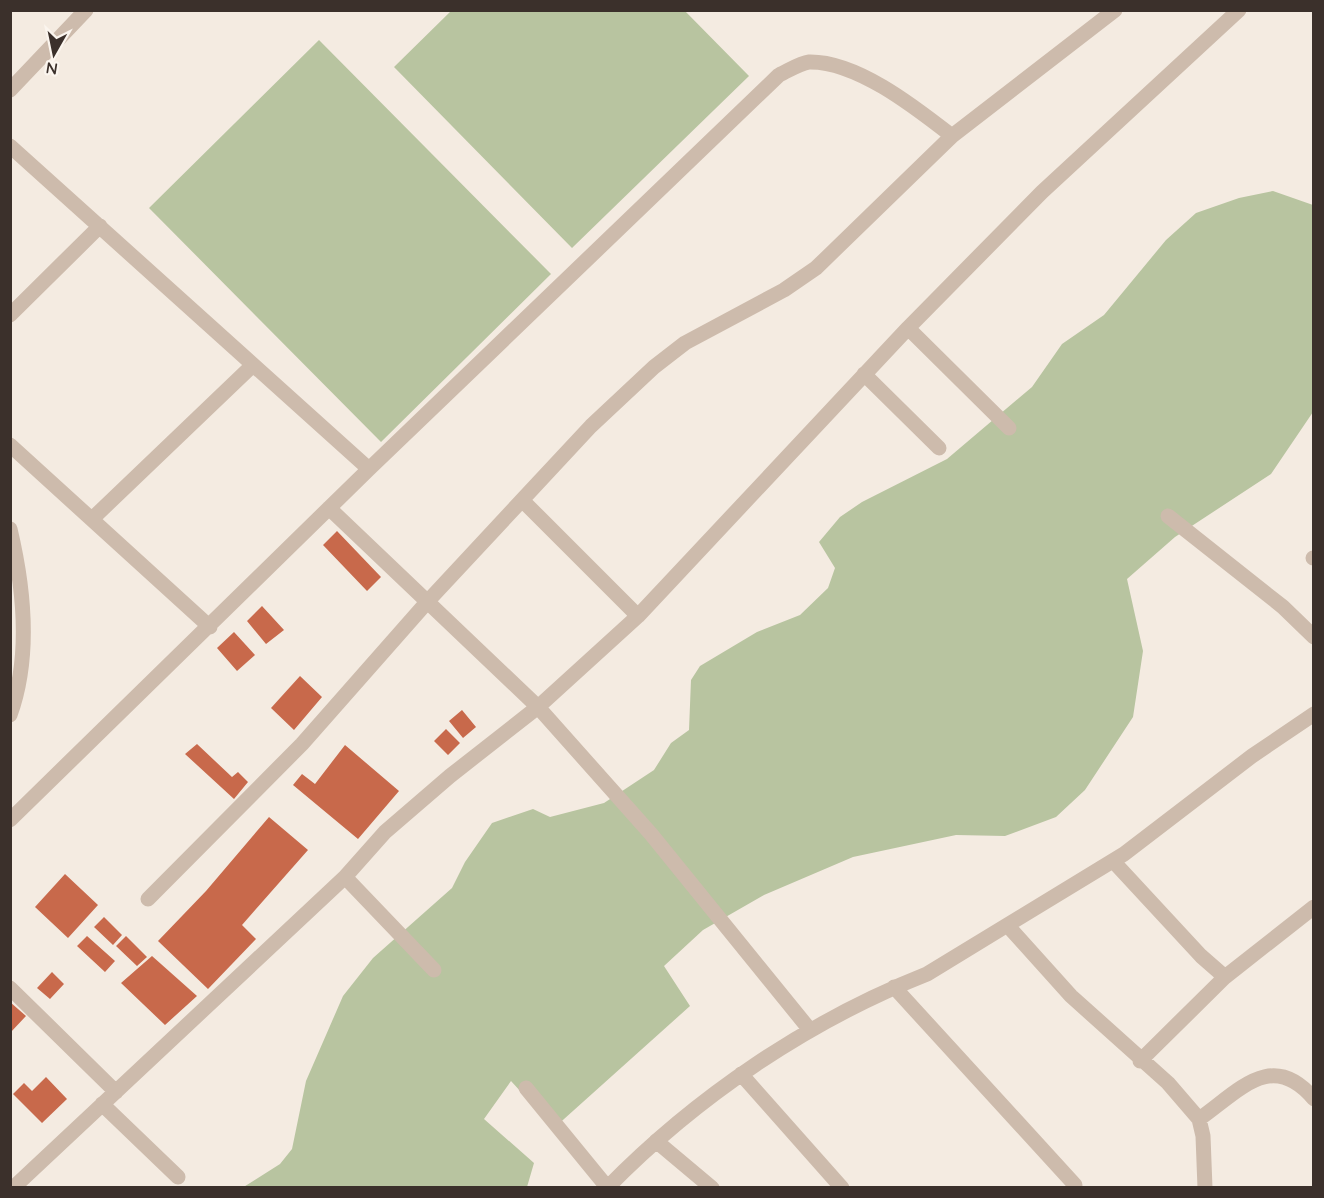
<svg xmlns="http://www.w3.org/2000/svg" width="1324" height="1198" font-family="Quicksand,sans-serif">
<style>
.green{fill:#b8c4a0}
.building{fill:#c8694b}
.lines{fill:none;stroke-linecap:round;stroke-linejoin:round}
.minor{stroke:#cdbbac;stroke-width:15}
</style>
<rect width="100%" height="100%" fill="#f4ebe1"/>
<path class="green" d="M684 10 749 76 572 248 394 67 451 11Z
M319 40 551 274 381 442 149 208Z
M1273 191 1313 205V412L1271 474 1175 537 1127 579 1143 651 1133 717 1085 790 1056 817 1005 836 956 835 853 857 764 895 703 930 664 966 690 1006 554 1128 511 1081 484 1119 534 1163 527 1187 242 1188 280 1164 292 1149 306 1081 343 996 373 958 452 888 465 862 492 823 533 809 550 817 604 803 654 770 671 743 689 730 691 680 700 666 757 632 800 615 828 588 835 568 819 542 840 517 862 502 947 459 1032 387 1062 344 1104 315 1166 240 1196 213 1239 198Z"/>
<path class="building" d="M337 531 381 577 367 591 323 545Z
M262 606 284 630 266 644 247 621Z
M234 632 255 655 237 671 217 648Z
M300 676 322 697 294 730 271 708Z
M462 710 476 727 463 738 449 721Z
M446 729 460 743 448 755 434 741Z
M197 744 232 777 238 772 248 782 234 799 185 754Z
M345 745 399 791 358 839 293 785 302 774 315 784Z
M269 817 308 850 242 925 256 939 208 989 158 941 206 891Z
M65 874 98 905 68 938 35 907Z
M104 917 122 935 113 945 94 927Z
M87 936 115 961 105 972 77 946Z
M126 936 147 957 137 966 116 946Z
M152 956 197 996 165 1025 121 983Z
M52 972 64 984 50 999 37 988Z
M10 1002 26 1016 10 1033Z
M46 1077 67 1099 42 1123 13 1094 24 1083 32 1091Z"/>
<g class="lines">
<path class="minor" d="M10 90 86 10
M10 146 369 469
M10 315 100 226
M908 328 1009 428
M864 374 939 448
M10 445 210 627
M522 500 638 616
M329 508 538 707 651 834 810 1030
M1168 516 1283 607 1314 637
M92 519 253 365
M10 529C24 588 31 657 10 715
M1313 558H1314
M10 820 369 469 779 75C788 71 800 63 809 62 857 61 916 108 952 136
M1113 861 1201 956 1225 977
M345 877 434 970
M148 899 302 744 428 601 591 426 654 367 685 343 784 290 816 268 952 136 1115 10
M1008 926 1071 996 1168 1083 1199 1119 1203 1136 1205 1188
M894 987 1075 1185
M10 988 116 1092
M1140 1061 1225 977 1314 907
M741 1074 842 1188
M526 1088 607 1187
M102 1104 178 1177
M1199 1119C1239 1091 1272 1049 1314 1099
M656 1141 712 1188
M13 1188 345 877 385 832 450 776 538 707 638 616 908 328 1042 192 1239 10
M607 1188C696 1097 808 1021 927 974L1124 854 1252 756 1314 714"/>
</g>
<rect width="1324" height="1198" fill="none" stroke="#3b302b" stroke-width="24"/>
<g transform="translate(54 54) rotate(189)" stroke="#fbf5ee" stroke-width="4.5" paint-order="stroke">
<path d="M0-4.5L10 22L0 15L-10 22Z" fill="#3b302b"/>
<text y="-9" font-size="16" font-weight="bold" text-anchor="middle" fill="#3b302b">N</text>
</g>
</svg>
